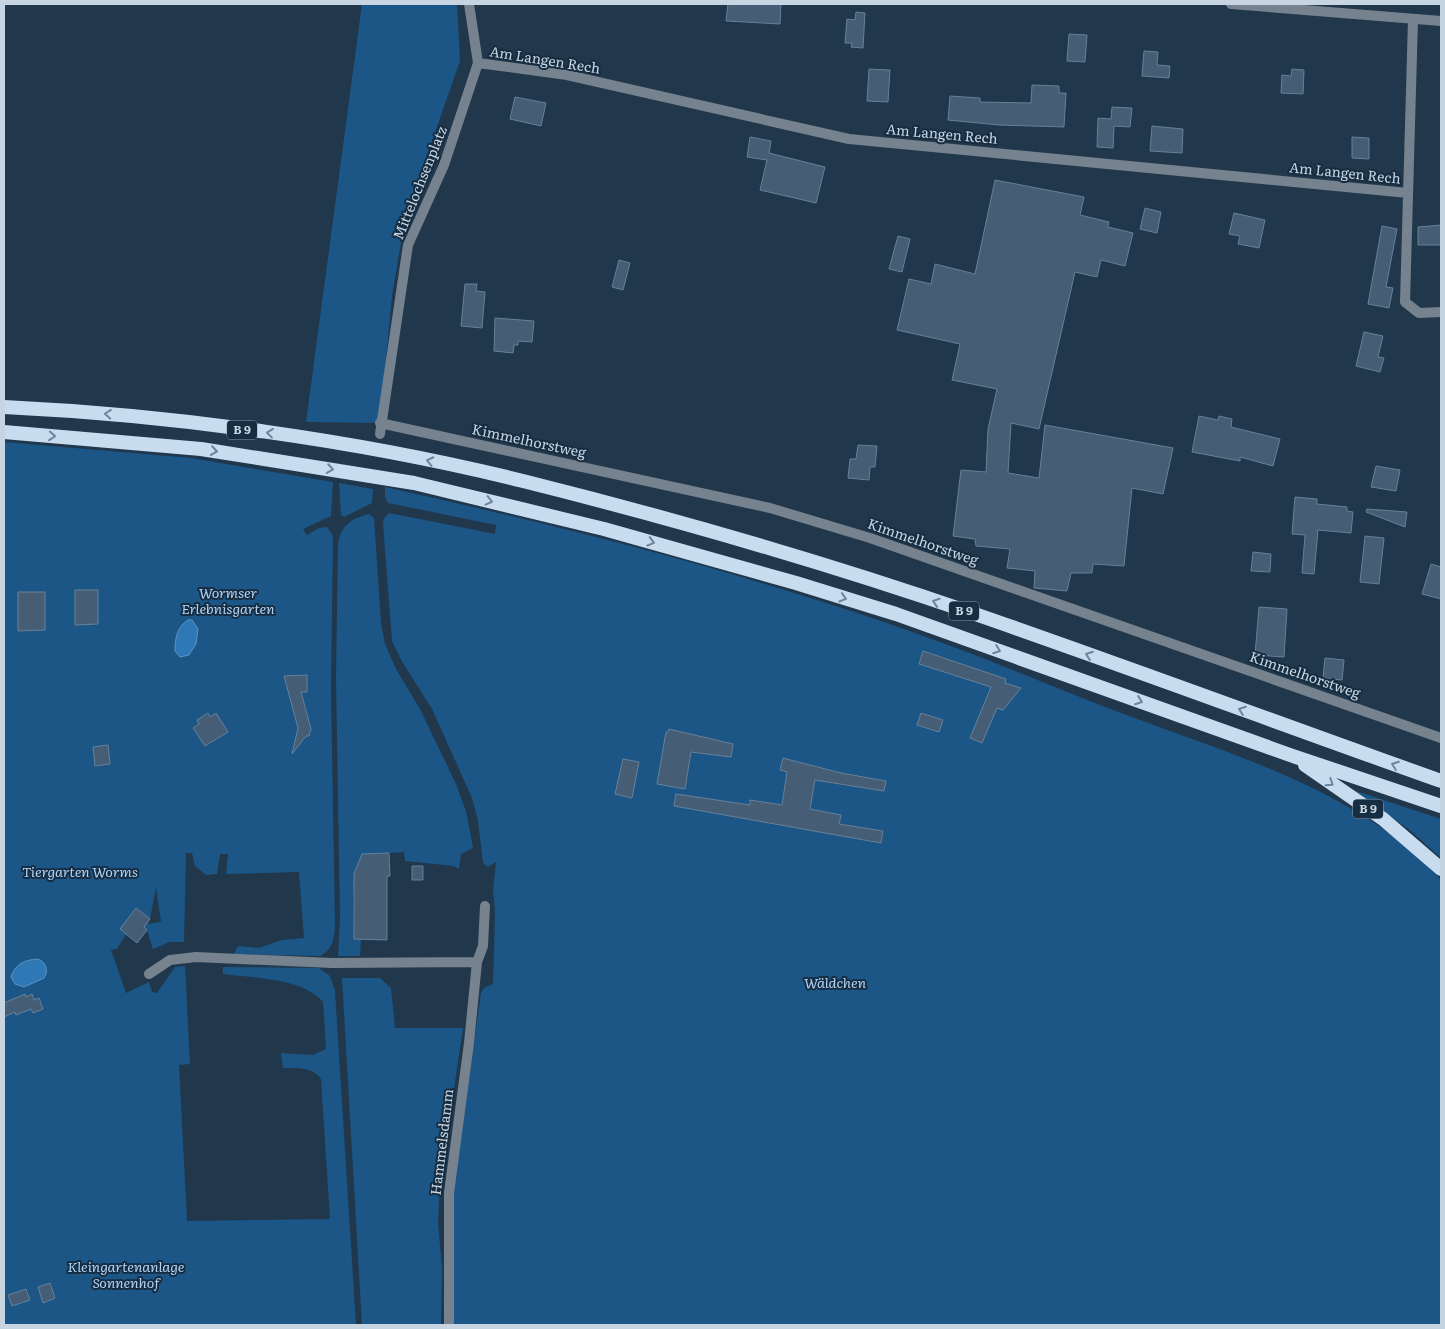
<svg xmlns="http://www.w3.org/2000/svg" width="1445" height="1329" font-family="Literata,serif">
<style>
.green{fill:#1c5686;fill-rule:evenodd}
.water{fill:#2e78b6;stroke:#5c94c3}
.building{fill:#465e75;stroke:#678199}
.lines{fill:none;stroke-linecap:round;stroke-linejoin:round}
.minor{stroke:#76828d;stroke-width:10}
.trunk{stroke:#c8dcf0;stroke-width:14}
.oneway{stroke:#6f8499}
.labels{text-anchor:middle;stroke-width:4;stroke-linejoin:round;paint-order:stroke}
.shield{fill:#162d42;stroke:#92a3b2;stroke-width:1}
.shield-label{font-size:12px;font-weight:bold;fill:#c7d5e2}
.street-label{font-size:14px;fill:#c7d5e2;stroke:#162d42}
.park-label{font-size:14px;font-style:italic;fill:#b0d3f5;stroke:#162d42}
</style>
<rect width="100%" height="100%" fill="#20374c"/>
<path class="green" d="M362 4H457L460 61 405 218 392 296 380 423 306 422Z
M4 442 191 458 333 482 331 516 303 529 307 535 319 528 327 527 333 536 331 690 335 927C334 940 332 950 320 956L234 954 238 946 259 948 281 940 304 938 299 872 226 874 228 854H220L217 874 206 875 195 866 192 853H186L184 942H170L153 949 147 930 144 927 134 940 126 934 117 949 111 950 126 993 149 982 152 992 157 993 175 967 185 966 190 1064 179 1065 187 1221 330 1219 321 1079C313 1067 297 1068 283 1068L281 1053 313 1055 326 1049 323 1002C303 978 254 978 223 974V967L319 968 330 976 335 991 356 1325H4ZM156 887 161 922 147 924 150 919Z
M339 483 373 489 372 503 344 517 341 515Z
M385 487C569 528 752 574 929 638 988 659 1046 684 1105 707 1201 744 1300 771 1386 831 1406 845 1424 862 1441 880V1325H451V1206L481 993 484 988 493 984 495 912 493 890 496 862 488 867 483 863 478 821 472 798 432 709 401 660 392 641 383 524 384 518 389 513 495 534 496 525 388 503 385 497Z
M369 514 374 518 381 624 385 644 396 669 420 709 456 784 466 811 473 848 461 854 459 869 454 866 405 861 404 852 362 855C350 881 354 910 354 939H361L360 956H338L340 918 336 677 338 546C340 526 350 519 369 514Z
M1353 790 1441 819V858L1411 831Z
M342 978H380L391 988 395 1028H463L440 1184 438 1223 442 1268 441 1325H362Z"/>
<path class="water" d="M188 620H192L198 629 196 644 189 655 180 657 175 651C175 638 177 627 188 620Z
M37 959C46 961 49 971 44 978L24 987 15 984 11 977C15 964 25 960 37 959Z"/>
<path class="building" d="M728 4H781L780 24 726 21Z
M856 12 865 13 863 48 851 47 852 43H845L847 19 855 20Z
M1069 34 1087 35 1085 62 1067 61Z
M1144 51 1158 52 1157 65 1170 66 1169 78 1142 76Z
M869 69 890 70 888 102 867 101Z
M1292 69 1304 70 1303 94 1281 93 1282 75 1291 76Z
M1032 85 1059 86V93H1066L1064 127 999 125 948 120 950 96 980 98V102L1031 103Z
M515 97 546 103 541 126 510 119Z
M1112 107 1132 108 1130 127 1114 126 1113 148 1097 147 1098 118 1111 119Z
M1152 126 1183 129 1182 153 1150 151Z
M750 137 771 141 769 153 825 167 816 203 760 190 767 160 747 157Z
M1352 137 1369 138V159L1352 158Z
M995 180 1084 197 1080 215 1109 222 1108 227 1133 233 1125 266 1101 260 1097 277 1075 272 1039 429 1011 423 1008 473 1039 478 1045 425 1173 448 1163 494 1132 488 1124 566 1093 564 1092 573H1071L1067 591 1034 588 1035 571 1007 568 1010 549 976 546 975 539 953 536 961 470 986 472 988 429 997 389 952 380 960 344 897 330 909 279 931 284 935 264 975 274Z
M1145 208 1161 212 1157 233 1140 229Z
M1234 213 1265 220 1259 248 1238 244 1240 236 1229 234Z
M1441 225V245H1418V227Z
M1382 226 1397 229 1386 287 1393 288 1389 308 1368 304Z
M898 236 910 239 902 272 889 269Z
M619 260 630 263 623 290 612 287Z
M465 284H477L476 291 485 292 482 328 461 326Z
M495 318 534 321 532 342 518 341V345H514L513 353 494 351Z
M1364 332 1383 336 1378 357 1384 358 1380 372 1356 366Z
M1199 416 1218 420 1219 416 1232 419 1231 427 1280 439 1273 466 1240 457V461L1192 452Z
M858 445 877 446 875 467H870L869 480 848 478 850 459H856Z
M1376 466 1400 470 1396 491 1371 487Z
M1295 497 1317 499V504L1347 507V511L1353 512 1351 533 1318 530 1314 574 1302 573 1305 535 1292 534Z
M1367 509 1407 512 1405 527 1366 512Z
M1365 536 1384 538 1379 584 1360 582Z
M1253 552 1271 554 1270 572 1251 571Z
M1431 564 1441 567V599L1422 594Z
M75 590H98V624L75 625Z
M18 592H45V630L18 631Z
M1259 607 1287 609 1284 657 1255 655Z
M923 651 1006 679 1005 683 1021 688 1003 710 997 708 982 743 970 738 991 687 919 664Z
M1325 658 1344 660 1342 680 1323 678Z
M307 675V692H301L311 729 309 736H306L292 754 298 728 284 676Z
M208 713 210 717 216 713 228 732 205 746 193 728 199 724 197 720Z
M921 713 943 720 939 732 917 725Z
M669 729 733 744 731 757 691 752 685 789 657 784 666 732H668Z
M108 745 110 764 95 766 93 747Z
M783 758 841 773 886 781 884 791 815 780 810 809 841 815 839 824 883 831 881 843 674 806 676 794 750 805V800L782 805 787 772 780 770Z
M623 759 639 762 632 798 615 794Z
M389 853 390 876H387V940L354 939V874L362 854Z
M412 866H423V880H412Z
M136 908 150 919 144 927 147 930 137 943 120 929Z
M25 994 26 997 32 994 34 1000 39 998 43 1009 33 1013 31 1009 16 1015 15 1012 4 1017V1003Z
M50 1283 55 1298 43 1303 38 1287Z
M26 1289 30 1300 12 1306 8 1295Z"/>
<g class="lines">
<path class="minor" d="M1231 4 1441 21
M1413 19 1405 302 1419 313 1441 312
M478 63 567 75 849 139 1408 193
M380 423 770 508 870 538 1441 738
M380 434 408 245 444 165 478 63 469 4
M149 974 170 960 196 957 332 963 477 962
M449 1325V1193L469 1043 477 962 483 946 485 906"/>
<path class="trunk" d="M4 407C173 415 358 440 523 481 675 519 827 563 975 614 1131 668 1286 726 1441 781
M4 432 201 449 414 483 604 529 796 583 896 614 1290 755 1441 806
M1305 765 1383 819 1441 869"/>
</g>
<defs><path id="oneway-chevron" d="M-2-3.5L2.5 0L-2 3.5" fill="none" stroke-width="1.6" stroke-linecap="round" stroke-linejoin="round" transform="scale(1.25)"/></defs>
<g class="oneway">
<use href="#oneway-chevron" transform="translate(108 414) rotate(-175)"/>
<use href="#oneway-chevron" transform="translate(270 433) rotate(-173)"/>
<use href="#oneway-chevron" transform="translate(52 436) rotate(5)"/>
<use href="#oneway-chevron" transform="translate(214 451) rotate(8)"/>
<use href="#oneway-chevron" transform="translate(430 461) rotate(-168)"/>
<use href="#oneway-chevron" transform="translate(330 469) rotate(9)"/>
<use href="#oneway-chevron" transform="translate(489 501) rotate(14)"/>
<use href="#oneway-chevron" transform="translate(651 542) rotate(16)"/>
<use href="#oneway-chevron" transform="translate(843 598) rotate(17)"/>
<use href="#oneway-chevron" transform="translate(936 602) rotate(-162)"/>
<use href="#oneway-chevron" transform="translate(997 650) rotate(20)"/>
<use href="#oneway-chevron" transform="translate(1089 655) rotate(-160)"/>
<use href="#oneway-chevron" transform="translate(1139 701) rotate(20)"/>
<use href="#oneway-chevron" transform="translate(1242 710) rotate(-160)"/>
<use href="#oneway-chevron" transform="translate(1395 765) rotate(-160)"/>
<use href="#oneway-chevron" transform="translate(1330 783) rotate(34)"/>
</g>
<g class="labels">
<g class="shield">
<rect x="227" y="420.5" width="30" height="19" rx="4"/>
<rect x="949" y="601.5" width="30" height="19" rx="4"/>
<rect x="1353" y="799.5" width="30" height="19" rx="4"/>
</g>
<g class="shield-label">
<text x="242" y="434">B 9</text>
<text x="964" y="615">B 9</text>
<text x="1368" y="813">B 9</text>
</g>
<g class="street-label">
<text transform="translate(545 60) rotate(9)" y="5">Am Langen Rech</text>
<text transform="translate(942 134) rotate(5)" y="5">Am Langen Rech</text>
<text transform="translate(1345 173) rotate(6)" y="5">Am Langen Rech</text>
<text transform="translate(420 183) rotate(-68)" y="5">Mittelochsenplatz</text>
<text transform="translate(529 441) rotate(12)" y="5">Kimmelhorstweg</text>
<text transform="translate(923 542) rotate(19)" y="5">Kimmelhorstweg</text>
<text transform="translate(1305 675) rotate(19)" y="5">Kimmelhorstweg</text>
<text transform="translate(442 1142) rotate(-83)" y="5">Hammelsdamm</text>
</g>
<g class="park-label">
<text x="228" y="598">Wormser<tspan x="228" dy="16">Erlebnisgarten</tspan></text>
<text x="80" y="877">Tiergarten Worms</text>
<text x="835" y="988">Wäldchen</text>
<text x="126" y="1272">Kleingartenanlage<tspan x="126" dy="16">Sonnenhof</tspan></text>
</g>
</g>
<rect width="1445" height="1329" fill="none" stroke="#c7d5e2" stroke-width="10"/>
</svg>
